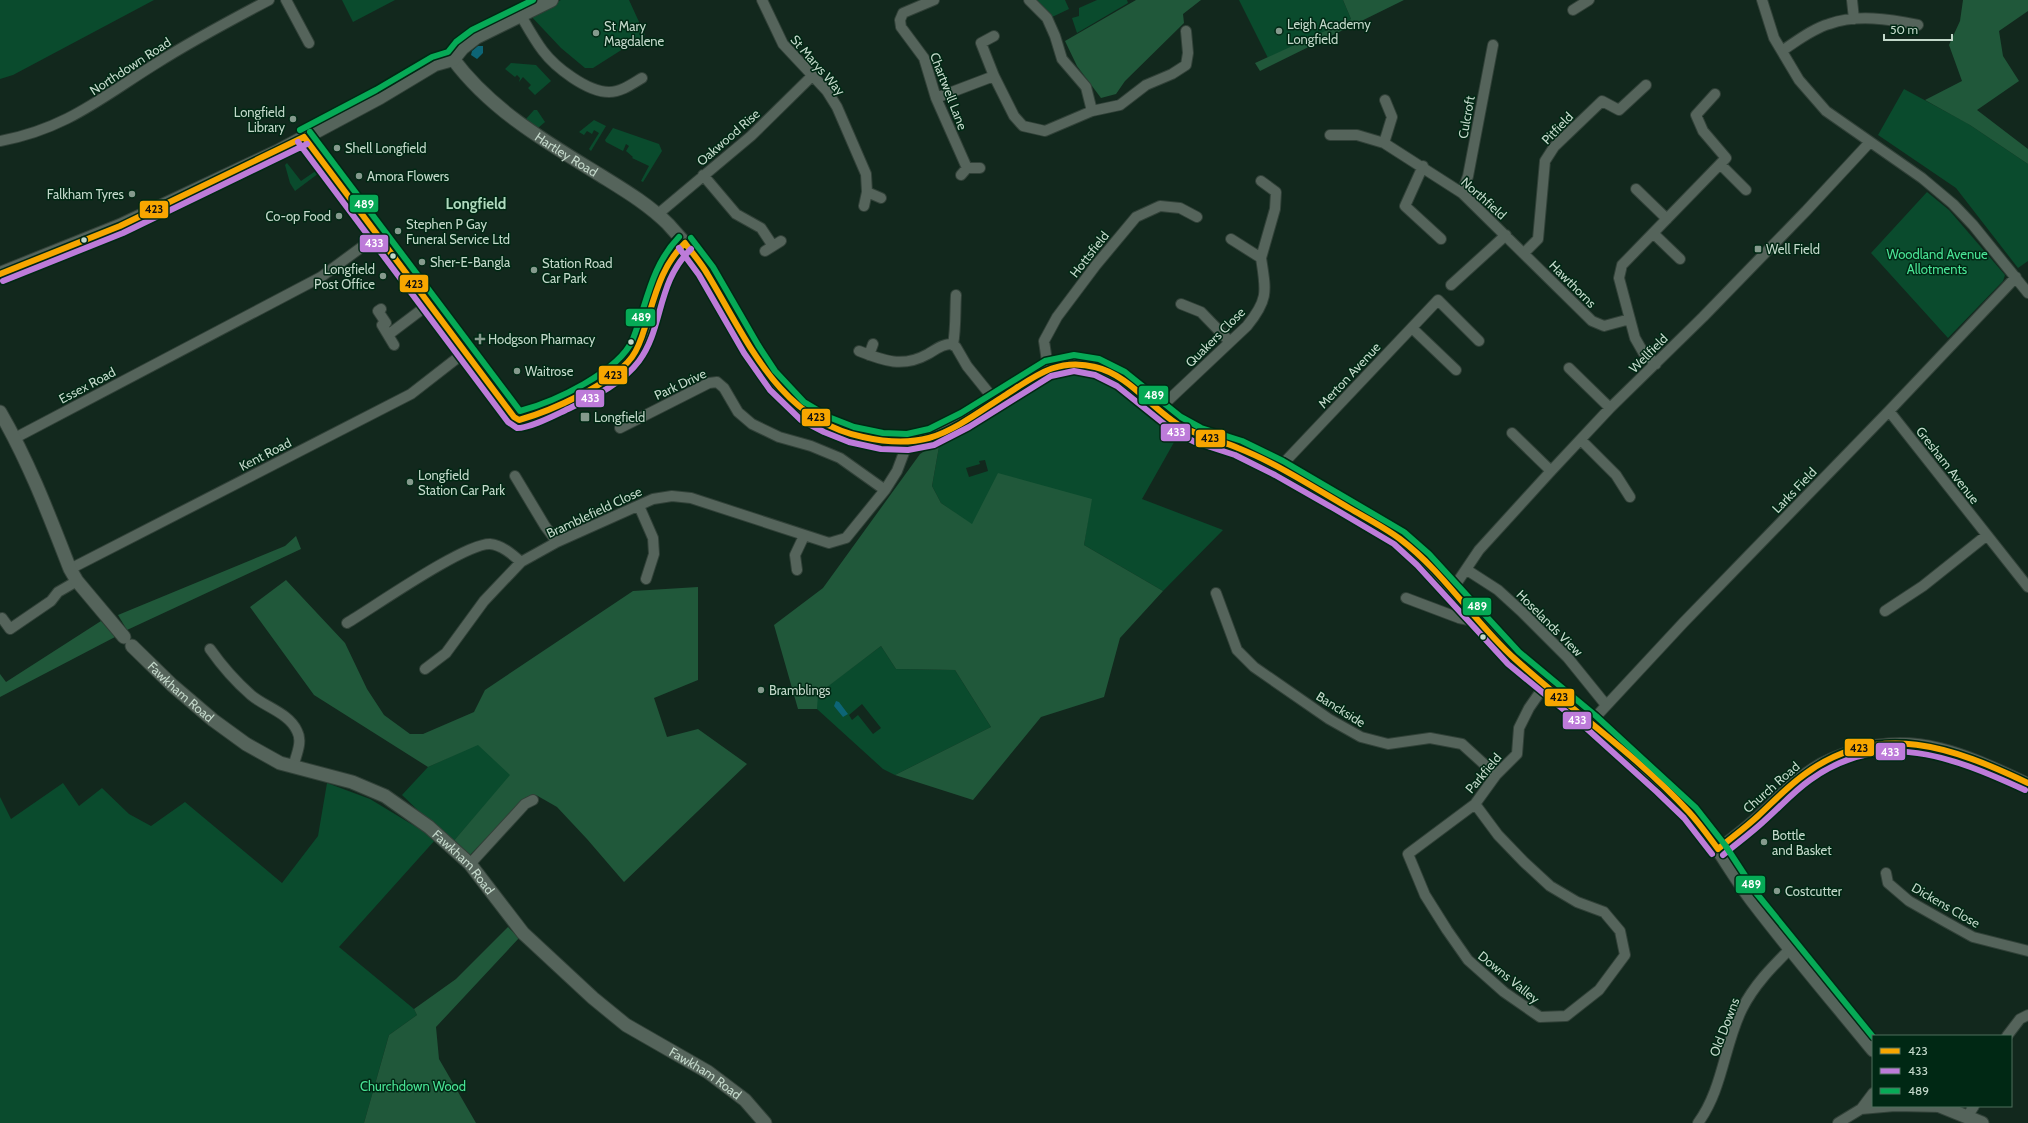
<svg xmlns="http://www.w3.org/2000/svg" width="2028" height="1123" font-family="Cabin,sans-serif">
<style>
.green{fill:#0a4b2d;fill-rule:evenodd}
.forest{fill:#20583a}
.water{fill:#0d6576}
.lines{fill:none;stroke-linecap:round;stroke-linejoin:round}
.minor-casing{stroke:#314138;stroke-width:12}
.tertiary-casing{stroke:#314138;stroke-width:15}
.secondary-casing{stroke:#314138;stroke-width:16}
.minor{stroke:#55645b;stroke-width:10}
.tertiary{stroke:#55645b;stroke-width:13}
.secondary{stroke:#55645b;stroke-width:14}
.bus-1-casing{stroke:#002814;stroke-width:9}
.bus-2-casing{stroke:#002814;stroke-width:9}
.bus-3-casing{stroke:#002814;stroke-width:9}
.bus-1{stroke:#f7a600;stroke-width:6}
.bus-2{stroke:#bd7bd9;stroke-width:6}
.bus-3{stroke:#06aa56;stroke-width:6}
.poi-dot{fill:#859a8d;stroke:#002814;stroke-width:1.5}
.bus-dot{fill:#c3d8ca;stroke:#002814;stroke-width:1.5}
.labels{text-anchor:middle;stroke-width:3;stroke-linejoin:round;paint-order:stroke}
.poi-label{font-size:13px;fill:#c3d8ca;stroke:#002814;text-anchor:start}
.street-label{font-size:13px;fill:#c3d8ca;stroke:#002814}
.park-label{font-size:13px;fill:#49e395;stroke:#002814}
.quarter-label{font-size:15px;font-weight:bold;fill:#afdabe;stroke:#002814}
.line-badge{stroke:#002814;stroke-width:1.5}
.badge-label{font-size:11px;text-anchor:middle;font-weight:bold;fill:#fff}
.pale-badge-label{font-size:11px;text-anchor:middle;font-weight:bold;fill:#111}
</style>
<rect width="100%" height="100%" fill="#12281d"/>
<path class="green" d="M0 0H154L13 75 0 79Z
M342 0H395L353 22Z
M561 0H629L645 35 593 68H585L561 48 529 14Z
M1035 0H1065L1069 9 1050 18 1043 7Z
M1097 0H1127L1128 3 1077 33 1072 18 1079 16V8Z
M1239 0H1343L1351 19 1268 58Z
M511 63 536 65 551 81 535 95 528 88 531 85 523 77 519 82 520 78 517 75 515 77 505 69Z
M1904 89 1967 123 2028 164V261L2018 268 1956 188 1878 135Z
M534 110H537L545 122 538 128 526 119Z
M594 120 606 126 591 151 589 149 599 133 594 130 592 134 587 131 584 135 579 132Z
M613 128 659 144 662 151 643 182 641 181 649 166 632 158 633 157 626 151 629 146 626 144 623 151 606 142 605 140Z
M287 163 301 181 317 170 319 173 295 191 290 183 285 165Z
M1927 192 1949 210 2005 275 2003 281 1948 338 1871 253Z
M1065 372 1091 374 1112 385 1177 437 1142 499 1223 530 1163 591 1084 545 1091 499 972 525 941 503 932 486 940 441 1042 381ZM985 460 988 471 969 477 966 468 980 464 979 461Z
M881 646 896 669 955 670 991 727 895 775 883 769 817 709V694ZM862 704 881 728 873 734 858 715 852 720 849 715Z
M478 744 511 775 452 843 402 795 428 767Z
M63 783 79 806 102 788 129 814 151 826 185 802 282 883 318 836 327 783 370 799 436 839 339 947 414 1009 417 1015 389 1035 364 1123H0V797L11 819Z"/>
<path class="forest" d="M1136 0H1201L1183 14 1184 23 1125 81 1116 94 1101 98 1077 66 1065 41Z
M1343 0H1404L1260 71 1255 63 1351 19Z
M1963 0H2028V11L1999 31 2003 56 2019 81 1977 110 2028 149V164L1970 125 1925 100 1962 81 1949 45 1960 21Z
M940 441 932 486 941 503 972 524 998 473 1092 499 1084 545 1163 591 1120 638 1104 697 1041 717 973 800 895 775 991 727 955 670 896 669 881 646 818 694 817 709H798L774 625 823 588 920 454Z
M296 536 301 549 127 630 118 615 285 546Z
M286 580 345 643 367 689 384 715 410 734H423L474 712 485 690 633 591 698 587V680L654 698 667 737 698 729 747 764 624 882 587 839 557 807 536 795 523 800 469 856 452 843 510 775 478 745 428 767 314 695 250 607Z
M101 621 115 637 0 697V674L6 682Z
M508 927 519 938 436 1027 439 1059 476 1123H364L389 1035 417 1015 414 1009 456 979Z"/>
<path class="water" d="M478 46H483V53L477 59 471 55 472 51Z
M836 701 839 702 848 714 843 717 834 706Z"/>
<g class="lines">
<defs>
<path id="minor" d="M286 0 309 43
M762 0 783 44 827 91 837 107 866 174 867 192 864 206
M934 0 903 13 900 20 901 27 924 58 936 98 967 168
M1029 0 1047 18 1055 36 1062 59 1086 87 1092 111
M1762 0 1774 38 1799 80 1826 111 1922 178 1953 204 1973 225 2028 293
M1852 0 1854 19
M1573 10 1589 0
M520 14C527 26 534 39 543 51 555 67 587 92 609 92 621 92 632 84 642 78
M994 36 981 43 994 76 1014 116 1023 126 1045 131 1092 111 1120 105 1146 85 1172 74 1186 65 1188 53 1186 31
M1783 50C1797 41 1812 29 1829 24 1857 14 1889 19 1918 25
M936 98 994 76
M1330 135H1357L1384 143 1462 193 1592 321 1604 326 1630 319
M304 137 514 417 519 420 526 418C555 406 616 382 633 356 653 323 653 267 685 243
M0 141C66 129 102 97 157 63 193 40 231 20 269 0
M1384 143 1392 117 1385 100
M1720 164 1746 190
M1423 166 1405 206 1441 239
M703 175 736 214 761 228 773 246
M961 175 967 168H980
M1261 181 1276 192 1275 209 1261 258
M1636 189 1667 219
M867 192 881 198
M1462 193 1468 176 1493 45
M658 214 751 136 812 76
M1653 233 1680 259
M765 251 781 241
M1524 253 1538 239 1545 161 1554 147 1602 101 1619 110 1646 85
M1451 285 1506 235
M1181 304 1201 312 1230 342
M381 309 378 311 386 323 382 325 394 345
M1412 328 1456 370
M388 335 429 304
M953 345C956 328 955 312 956 295
M859 351C884 361 903 368 928 354 935 350 942 344 951 344L956 347 967 366 996 402
M869 355 873 344
M1656 364 1643 352 1635 338 1619 278 1622 265 1726 158 1703 131 1696 115 1715 94
M1048 368 1044 341 1057 317 1096 265 1136 217 1160 206 1180 208 1197 217
M1569 368 1610 408
M1159 409 1247 326C1269 299 1266 291 1261 258L1231 239
M1889 411 2028 587
M620 428 709 383 717 382 724 388 738 412 752 424 779 437 811 446 840 458 885 490
M1512 433 1551 471
M15 438 321 277 378 235
M1581 440 1616 475 1630 497
M1279 468 1438 300 1479 341
M515 476 545 526 557 542
M639 506 653 538 654 554 646 579
M70 569 411 394 465 352
M797 570 795 555 804 536
M1467 570 1498 590 1521 611 1568 658 1606 705
M1452 590 1479 550 1551 471 1610 408 1703 317 1806 211 1870 142
M1216 593 1237 650 1254 667 1329 719 1361 737 1388 744 1430 738 1462 744 1496 775
M1406 598 1459 618 1479 622
M1885 611 1923 586 1987 535
M2 618 10 629 51 601 58 592 77 581
M347 623C374 607 465 543 490 544 502 545 513 555 521 562
M210 649C222 666 235 681 251 695 265 707 289 713 297 731 303 742 296 755 293 767
M425 669 446 653 484 601 521 562 557 542 653 499 672 496 691 498 829 543 846 538 885 490 897 471 908 442
M1591 722 1684 622 1889 411 2016 277
M1475 804 1498 835 1524 862 1550 886 1577 902 1604 912 1620 931 1625 955 1599 990 1566 1016 1540 1017 1504 992 1468 960 1447 930 1425 895 1408 854 1475 804 1496 775 1517 754 1519 728 1529 708 1545 685
M1718 849C1731 838 1744 829 1756 818 1775 801 1791 782 1813 768 1825 760 1841 754 1854 750 1919 730 1970 756 2028 783
M470 864 525 804 533 800
M1886 873 1888 883 1909 901 1946 922 1973 937 2028 951
M2007 1036 2020 1019 2028 1015
M1861 1109 1895 1106 1942 1107
M1967 1117 1974 1106
M1698 1123C1723 1089 1724 1045 1742 1009 1754 985 1772 967 1790 949
M1838 1123 1861 1109 1873 1093"/>
<g id="tertiary">
<path id="s1" d="M453 59C491 110 546 142 600 175 624 190 648 204 668 224 685 242 701 263 714 284 740 327 759 375 799 408 826 430 868 443 904 442 955 440 1002 391 1045 370 1062 362 1084 362 1100 368 1133 381 1154 412 1184 428 1201 437 1219 441 1237 448 1278 464 1316 488 1353 510 1369 520 1387 528 1402 540 1443 573 1474 619 1512 656 1537 680 1565 700 1592 722 1625 750 1659 779 1689 811 1714 839 1731 873 1754 903 1792 953 1833 1001 1873 1050"/>
<path d="M0 412C29 462 49 515 70 569L77 581 124 637"/>
<path id="s2" d="M132 646 172 685 213 720 246 744 280 763 352 782 385 796 429 827 470 864 523 933 593 998 626 1025 708 1072 745 1100 765 1123"/>
<path d="M1940 1106 1982 1123"/>
</g>
<path id="secondary" d="M0 274 120 226 279 151 380 97 435 64 453 59 462 48 476 37 551 0"/>
</defs>
<use href="#minor" class="minor-casing"/>
<use href="#tertiary" class="tertiary-casing"/>
<use href="#secondary" class="secondary-casing"/>
<use href="#minor" class="minor"/>
<use href="#tertiary" class="tertiary"/>
<use href="#secondary" class="secondary"/>
<defs>
<path id="bus-1" d="M304 137 514 417 519 420C551 411 612 384 632 357 638 349 642 337 645 327 655 296 661 266 685 243
M685 243C693 254 702 264 708 275 748 341 779 420 863 437 885 442 907 444 929 438 954 431 982 410 1004 396 1034 377 1057 357 1095 367 1130 375 1152 410 1182 427 1200 436 1219 440 1238 448 1276 463 1313 487 1349 508 1366 518 1384 527 1400 539 1444 572 1474 622 1515 659 1572 711 1637 755 1689 812 1700 824 1709 837 1718 849
M0 274 120 226 304 137
M1718 849C1731 838 1745 828 1758 816 1773 802 1788 786 1805 774 1879 719 1954 748 2028 783"/>
<path id="bus-2" d="M298 142 508 422 517 428C531 428 555 415 568 409 593 397 622 384 639 361 664 327 656 283 691 249
M679 248 699 275 744 353 770 390 801 420 824 432 849 442 881 449 908 450 934 445 969 427 1051 376 1074 371 1095 375 1117 386 1173 431 1195 442 1235 455 1275 475 1333 508 1394 544 1417 565 1508 664 1586 728 1657 792 1684 818 1712 854
M3 281 123 233 307 144
M1723 855C1736 844 1750 834 1763 822 1779 808 1793 792 1810 780 1882 728 1953 757 2025 790"/>
<path id="bus-3" d="M300 130 376 90 432 57 448 52 456 42 472 30 533 0
M310 132 520 411C554 402 619 372 633 339 647 303 651 266 679 237
M691 238 713 267 758 345 775 371 804 402 831 418 854 427 883 433 907 434 929 429 961 413 1045 361 1074 355 1099 359 1125 372 1181 417 1201 428 1242 441 1283 461 1404 532 1429 554 1519 652 1596 716 1696 808 1725 845 1757 894 1873 1037"/>
</defs>
<use href="#bus-1" class="bus-1-casing"/>
<use href="#bus-2" class="bus-2-casing"/>
<use href="#bus-3" class="bus-3-casing"/>
<use href="#bus-1" class="bus-1"/>
<use href="#bus-2" class="bus-2"/>
<use href="#bus-3" class="bus-3"/>
</g>
<g class="poi-dot">
<circle cx="1279" cy="31" r="4"/>
<circle cx="596" cy="33" r="4"/>
<circle cx="293" cy="119" r="4"/>
<circle cx="337" cy="148" r="4"/>
<circle cx="359" cy="176" r="4"/>
<circle cx="132" cy="194" r="4"/>
<circle cx="339" cy="216" r="4"/>
<circle cx="398" cy="231" r="4"/>
<rect x="1754" y="245" width="8" height="8" rx="2"/>
<circle cx="422" cy="262" r="4"/>
<circle cx="534" cy="270" r="4"/>
<circle cx="383" cy="276" r="4"/>
<path d="M478 333h4v4h4v4h-4v4h-4v-4h-4v-4h4z"/>
<circle cx="517" cy="371" r="4"/>
<rect x="580" y="412" width="10" height="10" rx="2"/>
<circle cx="410" cy="482" r="4"/>
<circle cx="761" cy="690" r="4"/>
<circle cx="1764" cy="842" r="4"/>
<circle cx="1777" cy="891" r="4"/>
</g>
<g class="bus-dot">
<circle cx="84" cy="240" r="3.5"/>
<circle cx="393" cy="256" r="3.5"/>
<circle cx="631" cy="342" r="3.5"/>
<circle cx="1483" cy="637" r="3.5"/>
</g>
<g class="labels">
<g class="poi-label">
<text x="1287" y="29">Leigh Academy<tspan x="1287" dy="15">Longfield</tspan></text>
<text x="604" y="31">St Mary<tspan x="604" dy="15">Magdalene</tspan></text>
<text x="285" y="117" text-anchor="end">Longfield<tspan x="285" dy="15">Library</tspan></text>
<text x="345" y="153">Shell Longfield</text>
<text x="367" y="181">Amora Flowers</text>
<text x="124" y="199" text-anchor="end">Falkham Tyres</text>
<text x="331" y="221" text-anchor="end">Co-op Food</text>
<text x="406" y="229">Stephen P Gay<tspan x="406" dy="15">Funeral Service Ltd</tspan></text>
<text x="1766" y="254">Well Field</text>
<text x="430" y="267">Sher-E-Bangla</text>
<text x="542" y="268">Station Road<tspan x="542" dy="15">Car Park</tspan></text>
<text x="375" y="274" text-anchor="end">Longfield<tspan x="375" dy="15">Post Office</tspan></text>
<text x="488" y="344">Hodgson Pharmacy</text>
<text x="525" y="376">Waitrose</text>
<text x="594" y="422">Longfield</text>
<text x="418" y="480">Longfield<tspan x="418" dy="15">Station Car Park</tspan></text>
<text x="769" y="695">Bramblings</text>
<text x="1772" y="840">Bottle<tspan x="1772" dy="15">and Basket</tspan></text>
<text x="1785" y="896">Costcutter</text>
</g>
<g class="street-label">
<text transform="translate(818 65) rotate(49)" y="5">St Marys Way</text>
<text transform="translate(130 66) rotate(-33)" y="5">Northdown Road</text>
<text transform="translate(949 91) rotate(69)" y="5">Chartwell Lane</text>
<text transform="translate(1466 117) rotate(-80)" y="5">Culcroft</text>
<text transform="translate(1557 128) rotate(-46)" y="5">Pitfield</text>
<text transform="translate(728 137) rotate(-41)" y="5">Oakwood Rise</text>
<text dy="5" stroke="none"><textPath href="#s1" startOffset="149">Hartley Road</textPath></text>
<text transform="translate(1484 198) rotate(42)" y="5">Northfield</text>
<text transform="translate(1089 254) rotate(-52)" y="5">Hottsfield</text>
<text transform="translate(1573 284) rotate(45)" y="5">Hawthorns</text>
<text transform="translate(1215 337) rotate(-45)" y="5">Quakers Close</text>
<text transform="translate(1648 353) rotate(-45)" y="5">Wellfield</text>
<text transform="translate(1349 375) rotate(-47)" y="5">Merton Avenue</text>
<text transform="translate(680 384) rotate(-25)" y="5">Park Drive</text>
<text transform="translate(87 385) rotate(-28)" y="5">Essex Road</text>
<text transform="translate(265 454) rotate(-27)" y="5">Kent Road</text>
<text transform="translate(1948 465) rotate(52)" y="5">Gresham Avenue</text>
<text transform="translate(1794 490) rotate(-46)" y="5">Larks Field</text>
<text transform="translate(594 512) rotate(-25)" y="5">Bramblefield Close</text>
<text transform="translate(1550 623) rotate(45)" y="5">Hoselands View</text>
<text dy="5" stroke="none"><textPath href="#s2" startOffset="67">Fawkham Road</textPath></text>
<text transform="translate(1341 709) rotate(32)" y="5">Banckside</text>
<text transform="translate(1483 773) rotate(-50)" y="5">Parkfield</text>
<text transform="translate(1771 787) rotate(-41)" y="5">Church Road</text>
<text dy="5" stroke="none"><textPath href="#s2" startOffset="403">Fawkham Road</textPath></text>
<text transform="translate(1946 905) rotate(30)" y="5">Dickens Close</text>
<text transform="translate(1509 977) rotate(39)" y="5">Downs Valley</text>
<text transform="translate(1724 1027) rotate(-69)" y="5">Old Downs</text>
<text dy="5" stroke="none"><textPath href="#s2" startOffset="727">Fawkham Road</textPath></text>
</g>
<g class="park-label">
<text x="1937" y="259">Woodland Avenue<tspan x="1937" dy="15">Allotments</tspan></text>
<text x="413" y="1091">Churchdown Wood</text>
</g>
<g class="quarter-label">
<text x="476" y="209">Longfield</text>
</g>
</g>
<g class="line-badge">
<rect x="349" y="194" width="30" height="19" rx="4" fill="#06aa56"/>
<rect x="139" y="200" width="30" height="19" rx="4" fill="#f7a600"/>
<rect x="359" y="234" width="30" height="19" rx="4" fill="#bd7bd9"/>
<rect x="399" y="274" width="30" height="19" rx="4" fill="#f7a600"/>
<rect x="625" y="308" width="31" height="19" rx="4" fill="#06aa56"/>
<rect x="598" y="365" width="30" height="20" rx="4" fill="#f7a600"/>
<rect x="1138" y="385" width="31" height="20" rx="4" fill="#06aa56"/>
<rect x="575" y="389" width="30" height="19" rx="4" fill="#bd7bd9"/>
<rect x="801" y="408" width="30" height="19" rx="4" fill="#f7a600"/>
<rect x="1160" y="423" width="31" height="19" rx="4" fill="#bd7bd9"/>
<rect x="1195" y="429" width="31" height="19" rx="4" fill="#f7a600"/>
<rect x="1462" y="597" width="30" height="19" rx="4" fill="#06aa56"/>
<rect x="1544" y="688" width="31" height="19" rx="4" fill="#f7a600"/>
<rect x="1562" y="711" width="30" height="19" rx="4" fill="#bd7bd9"/>
<rect x="1844" y="738" width="31" height="19" rx="4" fill="#f7a600"/>
<rect x="1875" y="742" width="31" height="19" rx="4" fill="#bd7bd9"/>
<rect x="1735" y="875" width="31" height="19" rx="4" fill="#06aa56"/>
</g>
<g class="badge-label">
<text x="364" y="208">489</text>
<text x="374" y="247">433</text>
<text x="641" y="321">489</text>
<text x="1154" y="399">489</text>
<text x="590" y="402">433</text>
<text x="1176" y="436">433</text>
<text x="1477" y="610">489</text>
<text x="1577" y="724">433</text>
<text x="1890" y="756">433</text>
<text x="1751" y="888">489</text>
</g>
<g class="pale-badge-label">
<text x="154" y="213">423</text>
<text x="414" y="288">423</text>
<text x="613" y="379">423</text>
<text x="816" y="421">423</text>
<text x="1210" y="442">423</text>
<text x="1559" y="701">423</text>
<text x="1859" y="752">423</text>
</g>
<rect x="1872" y="1035" width="140" height="72" fill="#002814" stroke="#4e6e5d"/>
<rect x="1880" y="1048" width="20" height="6" fill="#f7a600" stroke="#4e6e5d"/>
<text x="1908" y="1055" font-size="12" fill="#c3d8ca">423</text>
<rect x="1880" y="1068" width="20" height="6" fill="#bd7bd9" stroke="#4e6e5d"/>
<text x="1908" y="1075" font-size="12" fill="#c3d8ca">433</text>
<rect x="1880" y="1088" width="20" height="6" fill="#06aa56" stroke="#4e6e5d"/>
<text x="1908" y="1095" font-size="12" fill="#c3d8ca">489</text>
<path d="M1884 34v6h68v-6" fill="none" stroke="#c3d8ca" stroke-width="2"/>
<text x="1890" y="34" font-size="12" fill="#c3d8ca" stroke="#002814" stroke-width="3" paint-order="stroke">50 m</text>
</svg>
